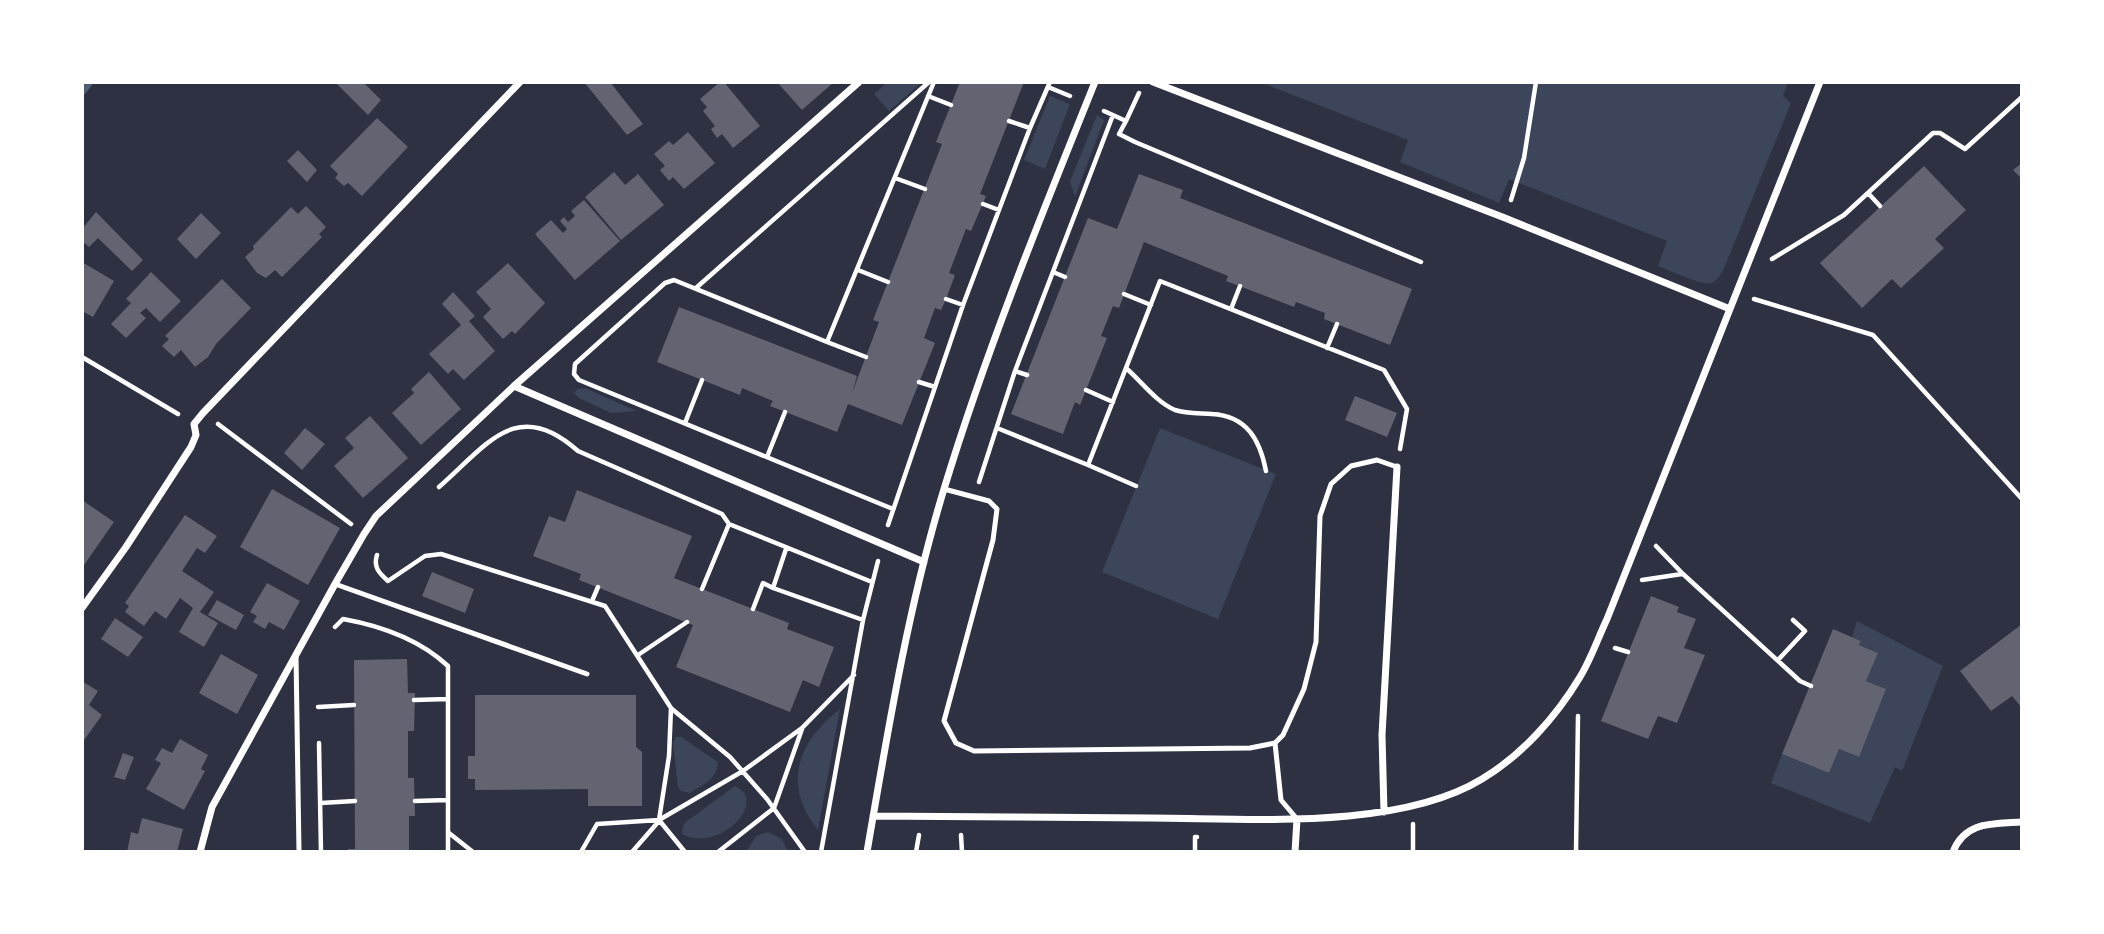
<svg xmlns="http://www.w3.org/2000/svg" width="2104" height="934" font-family="Bitter,serif">
<style>
.green{fill:#3c4559}
.lines{fill:none;stroke-linecap:round;stroke-linejoin:round}
.stream{stroke:#4f5d75;stroke-width:10}
.building{fill:#626471}
.path{stroke:#fff;stroke-width:4.5}
.service{stroke:#fff;stroke-width:5}
.minor{stroke:#fff;stroke-width:7}
</style>
<rect width="100%" height="100%" fill="#2d3142"/>
<path class="green" d="M888 82H921V83L889 111 874 94Z
M1260 82H1788L1783 96 1791 103 1723 271C1720 275 1717 281 1712 283 1701 286 1669 270 1658 266L1667 241 1509 179 1499 203 1400 162 1408 140Z
M1050 96 1070 104 1045 169 1024 160Z
M1097 115 1104 120 1075 197 1070 181Z
M585 388 637 411 611 413 579 398 574 393 577 389Z
M1160 428 1276 474 1218 619 1102 572Z
M1857 621 1943 666 1902 771 1895 767 1870 823 1771 783 1782 754 1829 773 1839 749 1858 757 1886 689 1866 681 1878 653 1859 645 1861 641 1852 637Z
M840 709 818 830C782 785 797 742 840 709Z
M676 737H681L718 762C717 780 703 784 690 793L681 791 678 787 673 743Z
M735 786C770 801 719 854 682 834L683 826 687 821Z
M768 832 782 839 788 852H746L756 836Z"/>
<g class="lines">
<path class="stream" d="M82 90 88 82"/>
</g>
<path class="building" d="M335 82H363L381 100 368 115Z
M584 82H610L643 124 627 135Z
M720 82H724L760 126 733 148 722 134 717 138 711 129 715 126 703 111 707 107 700 99Z
M777 82H834L802 110Z
M960 82H1024L980 194 986 196 971 231 966 229 949 273 955 275 946 299 941 310 935 308 924 338 935 343 902 425 848 404 837 432 770 406 773 401 742 388 740 395 657 362 679 307 857 376 852 393 879 322 873 320 942 144 936 142Z
M377 118 408 147 362 196 348 183 344 186 335 178 338 174 330 166Z
M688 132 715 163 684 189 673 177 669 181 660 170 665 166 654 154 669 141 673 145Z
M298 150 317 170 307 182 287 161Z
M2022 163V179L2013 170Z
M1924 166 1966 210 1935 239 1944 248 1901 288 1892 279 1862 308 1820 263Z
M614 172 625 185 638 174 664 205 621 240 585 197Z
M1139 174 1183 190 1180 198 1412 289 1390 345 1324 319 1325 313 1296 302 1294 307 1226 281 1228 276 1144 242 1119 308 1113 306 1101 336 1107 338 1080 405 1075 402 1063 434 1011 414 1088 218 1117 229Z
M584 200 620 241 575 280 535 234 551 220 563 233 567 229 560 221 564 217 568 222 575 216 571 211Z
M306 206 326 227 319 234 322 237 282 277 275 270 266 278 257 273 245 257 254 249 253 246 291 207 298 214Z
M96 212 143 260 132 271 98 238 89 247 82 241V229Z
M201 213 221 233 196 259 177 239Z
M82 262 114 281 93 317 82 311Z
M508 263 545 303 515 334 512 331 503 339 483 317 491 309 476 292Z
M151 272 181 301 160 322 146 308 140 313 146 318 126 338 111 324 131 303 126 299Z
M222 279 251 308 216 344 208 357 195 367 181 350 174 357 162 346 169 339 165 336Z
M453 292 475 316 469 321 495 351 464 380 453 369 448 374 429 354 461 325 442 304Z
M429 372 461 409 421 445 392 413 414 393 411 389Z
M1355 396 1397 413 1387 437 1345 420Z
M370 416 408 458 363 498 334 466 354 448 345 438Z
M305 428 325 444 302 470 284 453Z
M272 489 340 528 308 585 240 547Z
M577 490 692 536 674 578 789 623 787 629 834 647 819 687 803 680 790 712 676 667 693 625 579 580 581 574 533 556 549 516 565 522Z
M82 500 114 522 82 568Z
M185 515 217 536 205 553 197 548 182 571 214 592 200 612 218 623 204 647 179 632 193 608 180 598 166 619 155 611 144 626 125 612 129 606 125 603Z
M432 572 474 589 465 613 422 596Z
M267 583 300 601 284 630 269 622 265 629 253 622 257 616 250 612Z
M1651 596 1679 607 1677 612 1696 619 1684 648 1705 655 1677 723 1658 716 1648 739 1601 721Z
M217 600 244 615 236 630 208 615Z
M115 618 143 637 128 657 101 639Z
M2022 624V708L2012 696 1991 711 1960 671Z
M1833 629 1861 641 1859 645 1878 653 1866 681 1886 689 1859 757 1839 749 1829 773 1782 754Z
M221 654 258 675 237 714 199 693Z
M407 659 408 693H415L414 731H408V778H414L415 816H409V850L348 852V849H355L354 660Z
M82 681 98 691 89 705 102 715 82 743Z
M475 695H636V747L642 752V806H588V789L475 790V779H468V756H475Z
M180 739 208 755 201 769 205 771 184 810 146 789 161 763 155 760 162 748 172 753Z
M123 753 134 757 125 780 114 777Z
M142 818 183 829 177 852H127L131 832 138 834Z"/>
<g class="lines">
<path class="path" d="M1048 87 1070 96
M928 96 951 105
M1104 111 1126 121 1119 134 1135 142 1421 262
M1009 121 1030 128
M1126 121 1139 93
M895 178 925 189
M1868 193 1880 206
M1511 200 1524 158 1536 82
M983 204 999 210
M1772 259 1844 215 1933 133H1940L1965 149 2022 97
M858 270 888 282
M1053 272 1065 277
M696 288 929 82
M1124 294 1151 305
M946 299 963 305
M1754 299 1873 335 2022 499
M1231 309 1240 286
M827 342 866 357
M1327 348 1337 324
M82 357 178 414
M1126 368C1141 381 1156 402 1175 410 1187 414 1200 413 1212 414 1247 416 1260 440 1266 471
M1015 371 1027 375
M919 382 935 387
M1086 390 1113 402
M685 423 702 380
M218 424 351 524
M997 428 1088 465 1160 281 1384 370 1407 409 1400 449
M767 457 785 412
M1088 465 1136 486
M979 482 1015 371 1113 115
M439 487C487 445 517 396 578 451L722 514 729 524 872 582
M893 509 579 380 574 374 575 364 665 283 674 280 827 342 934 82
M888 525 963 305 1030 128 1050 82
M1656 546 1683 574 1800 681 1811 686
M377 555C373 567 379 573 388 581L425 556 441 554 605 606 671 708 669 756 659 820 685 852
M1642 580 1682 574
M773 588 786 549
M702 589 729 524
M592 601 598 587
M753 609 763 583 773 588 863 620
M335 627 343 619C382 626 419 639 448 666V852
M1615 648 1628 652
M638 655 687 622
M1778 660 1805 631 1793 620
M414 700 448 699
M318 707 354 705
M672 709 730 757 767 799 805 852
M319 743 321 852
M415 801 448 800
M321 803 355 801
M1413 824V852
M449 833 473 852
M961 835 962 852
M581 852 597 824 659 820 743 771 802 728 854 675
M632 852 659 821
M718 852 774 808 802 729
M821 852 863 620 878 561
M916 852 919 835
M1195 852V837H1197
M1576 852 1578 716"/>
<path class="service" d="M944 489 989 501 997 509 993 540 944 721 956 743 974 751 1250 748 1275 743 1283 735 1304 689 1316 642 1320 516 1331 484 1351 466 1377 460 1397 467
M335 584 587 674
M296 656 299 852
M1275 743 1281 800 1297 819"/>
<path class="minor" d="M1153 82 1505 218 1730 309
M514 386 924 562
M82 608 126 547 191 447 196 435 194 424 203 413 520 82
M1384 812 1382 735 1397 467
M873 816C965 817 1057 817 1149 818 1246 818 1397 831 1482 779 1522 755 1556 717 1580 677 1591 659 1598 638 1607 619L1820 82
M200 852 212 807 335 584 364 534 376 516 514 386 859 82
M867 852C888 730 908 607 944 489 986 351 1041 216 1095 82
M1295 852 1297 819
M1953 852C1965 821 1993 824 2022 822"/>
</g>
<rect width="2104" height="934" fill="none" stroke="#ffffff" stroke-width="168"/>
</svg>
